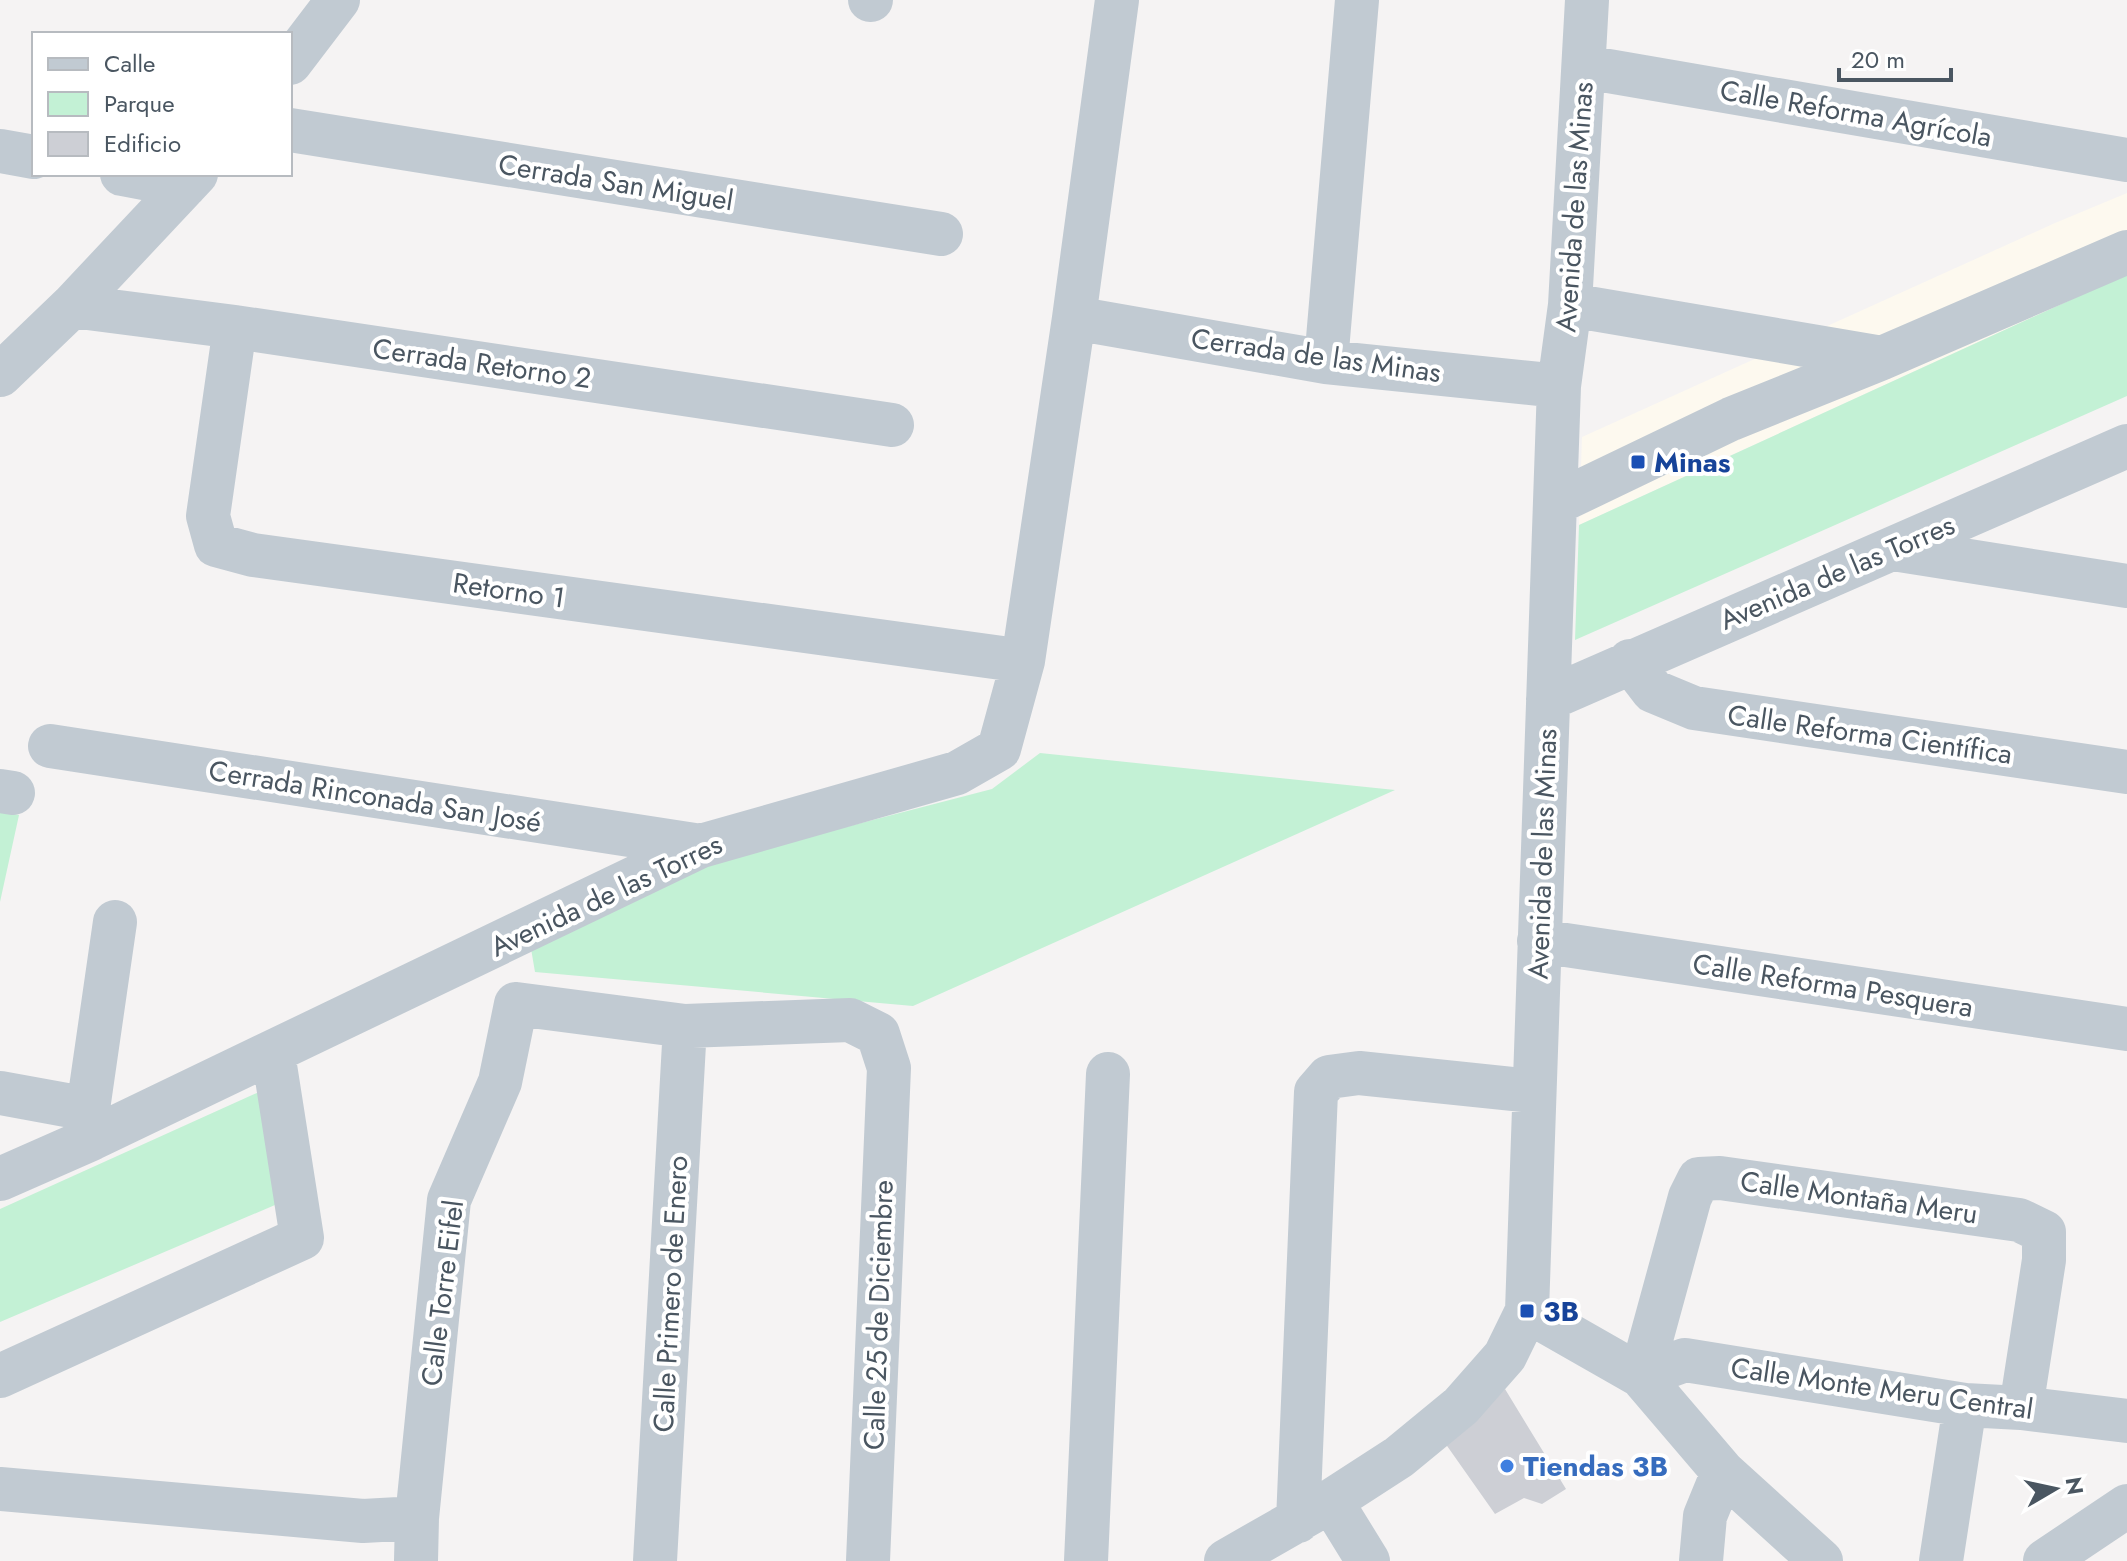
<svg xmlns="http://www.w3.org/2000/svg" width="2127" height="1561" font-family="Jost,sans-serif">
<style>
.commercial{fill:#fdf9ef}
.green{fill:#c3f1d5}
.building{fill:#cdcfd5}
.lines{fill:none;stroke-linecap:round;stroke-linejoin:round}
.minor{stroke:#c1cad2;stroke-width:44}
.transit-dot{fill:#1a4fb4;stroke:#fff;stroke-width:3}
.shop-dot{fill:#3f7fe0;stroke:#fff;stroke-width:3}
.labels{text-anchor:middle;stroke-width:8;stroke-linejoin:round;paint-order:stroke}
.street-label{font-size:28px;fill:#4a5661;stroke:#fff}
.transit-label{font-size:28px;font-weight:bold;fill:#164399;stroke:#fff;text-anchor:start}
.shop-label{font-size:28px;font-weight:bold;fill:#366cbe;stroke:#fff;text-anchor:start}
</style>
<rect width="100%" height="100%" fill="#f5f3f3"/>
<path class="commercial" d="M2127 193V274L1579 525 1582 437 2055 223Z"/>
<path class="green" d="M2127 274V396L1575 640 1579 525Z
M1040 753 1395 790 913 1006 535 972 529 937 680 870 992 789Z
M0 811 19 815 0 902Z
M259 1092 282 1202 0 1322V1209Z"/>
<path class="building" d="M1505 1389 1566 1489 1542 1504 1524 1498 1495 1514 1445 1443Z"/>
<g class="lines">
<path class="minor" d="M870 0H871
M290 63 338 0
M1585 67 2127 160
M290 130 941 234
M0 151 34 157
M122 174 185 186
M1570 305 1882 358
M72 306 235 327 892 425
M1074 318 1326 362 1559 386
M235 327 208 516 216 545 253 555 1023 661
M1326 362 1357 0
M0 375 72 306 196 174
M1556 503 1731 419 1882 358 2127 252
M1893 549 2127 586
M1630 661 1653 691 1694 708 2127 772
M1548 699 2127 446
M50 746 701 846
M0 791 13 793
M1539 941 2127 1029
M516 1004 685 1026 850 1020 878 1034 889 1068 868 1561
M0 1093 88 1109
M91 1139 88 1109 115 922
M0 1179 91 1139 701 846 957 773 999 749 1023 661 1074 318 1117 0
M1527 1311 1641 1376 1723 1472 1821 1561
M0 1376 302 1238 273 1053
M1641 1376 1690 1197 1699 1179 1720 1178 2019 1220 2044 1232V1260L2021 1408
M1641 1376 1685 1360 1965 1405 2021 1408 2127 1421
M0 1489 363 1521 417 1518
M1331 1501 1368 1561
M1298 1521 1316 1092 1329 1077 1359 1073 1533 1091
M416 1561 417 1518 449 1200 500 1082 516 1004
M655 1561 685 1026
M1086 1561 1108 1074
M1226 1561 1331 1501 1399 1457 1461 1406 1505 1356 1527 1311 1559 386 1570 305 1587 0
M1701 1561 1705 1516 1723 1472
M1941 1561 1965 1405
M2045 1561 2127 1506"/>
</g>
<g class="transit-dot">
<rect x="1630" y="454" width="16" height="16" rx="4"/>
<rect x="1519" y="1303" width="16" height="16" rx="4"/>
</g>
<circle class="shop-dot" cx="1507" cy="1466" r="8"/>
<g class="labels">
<g class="street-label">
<text transform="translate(1856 113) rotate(10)" y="10">Calle Reforma Agrícola</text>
<text transform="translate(616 182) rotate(9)" y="10">Cerrada San Miguel</text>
<text transform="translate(1574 207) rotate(-86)" y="10">Avenida de las Minas</text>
<text transform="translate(1316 355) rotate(8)" y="10">Cerrada de las Minas</text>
<text transform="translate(482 363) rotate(8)" y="10">Cerrada Retorno 2</text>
<text transform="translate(1837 572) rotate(-23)" y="10">Avenida de las Torres</text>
<text transform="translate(509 590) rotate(8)" y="10">Retorno 1</text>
<text transform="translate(1870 734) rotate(8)" y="10">Calle Reforma Científica</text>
<text transform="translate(375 796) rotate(9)" y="10">Cerrada Rinconada San José</text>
<text transform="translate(1542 854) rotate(-88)" y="10">Avenida de las Minas</text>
<text transform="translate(606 895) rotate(-25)" y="10">Avenida de las Torres</text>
<text transform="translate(1833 985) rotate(9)" y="10">Calle Reforma Pesquera</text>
<text transform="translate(1859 1197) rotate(8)" y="10">Calle Montaña Meru</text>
<text transform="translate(442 1293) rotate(-83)" y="10">Calle Torre Eifel</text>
<text transform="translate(670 1294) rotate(-87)" y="10">Calle Primero de Enero</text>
<text transform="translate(878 1315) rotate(-88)" y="10">Calle 25 de Diciembre</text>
<text transform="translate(1882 1388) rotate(8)" y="10">Calle Monte Meru Central</text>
</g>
<g class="transit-label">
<text x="1654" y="472">Minas</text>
<text x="1543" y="1321">3B</text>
</g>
<g class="shop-label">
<text x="1523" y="1476">Tiendas 3B</text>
</g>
</g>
<rect x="32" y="32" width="260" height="144" fill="#ffffff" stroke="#b7bbc0" stroke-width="2"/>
<rect x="48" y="58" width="40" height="12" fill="#c1cad2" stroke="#b7bbc0" stroke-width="2"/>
<text x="104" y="72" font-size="24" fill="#4a5661">Calle</text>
<rect x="48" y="92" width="40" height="24" fill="#c3f1d5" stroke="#b7bbc0" stroke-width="2"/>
<text x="104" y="112" font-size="24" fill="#4a5661">Parque</text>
<rect x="48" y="132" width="40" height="24" fill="#cdcfd5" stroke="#b7bbc0" stroke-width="2"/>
<text x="104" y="152" font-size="24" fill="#4a5661">Edificio</text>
<g transform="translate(2055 1489) rotate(81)" stroke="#ffffff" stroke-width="6" paint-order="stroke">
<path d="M0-6L14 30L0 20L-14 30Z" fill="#4a5661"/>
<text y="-12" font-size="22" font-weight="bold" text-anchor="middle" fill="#4a5661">N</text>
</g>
<path d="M1839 68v12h112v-12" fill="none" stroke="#4a5661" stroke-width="4"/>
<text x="1851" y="68" font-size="24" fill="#4a5661" stroke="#ffffff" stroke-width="6" paint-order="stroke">20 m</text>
</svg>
